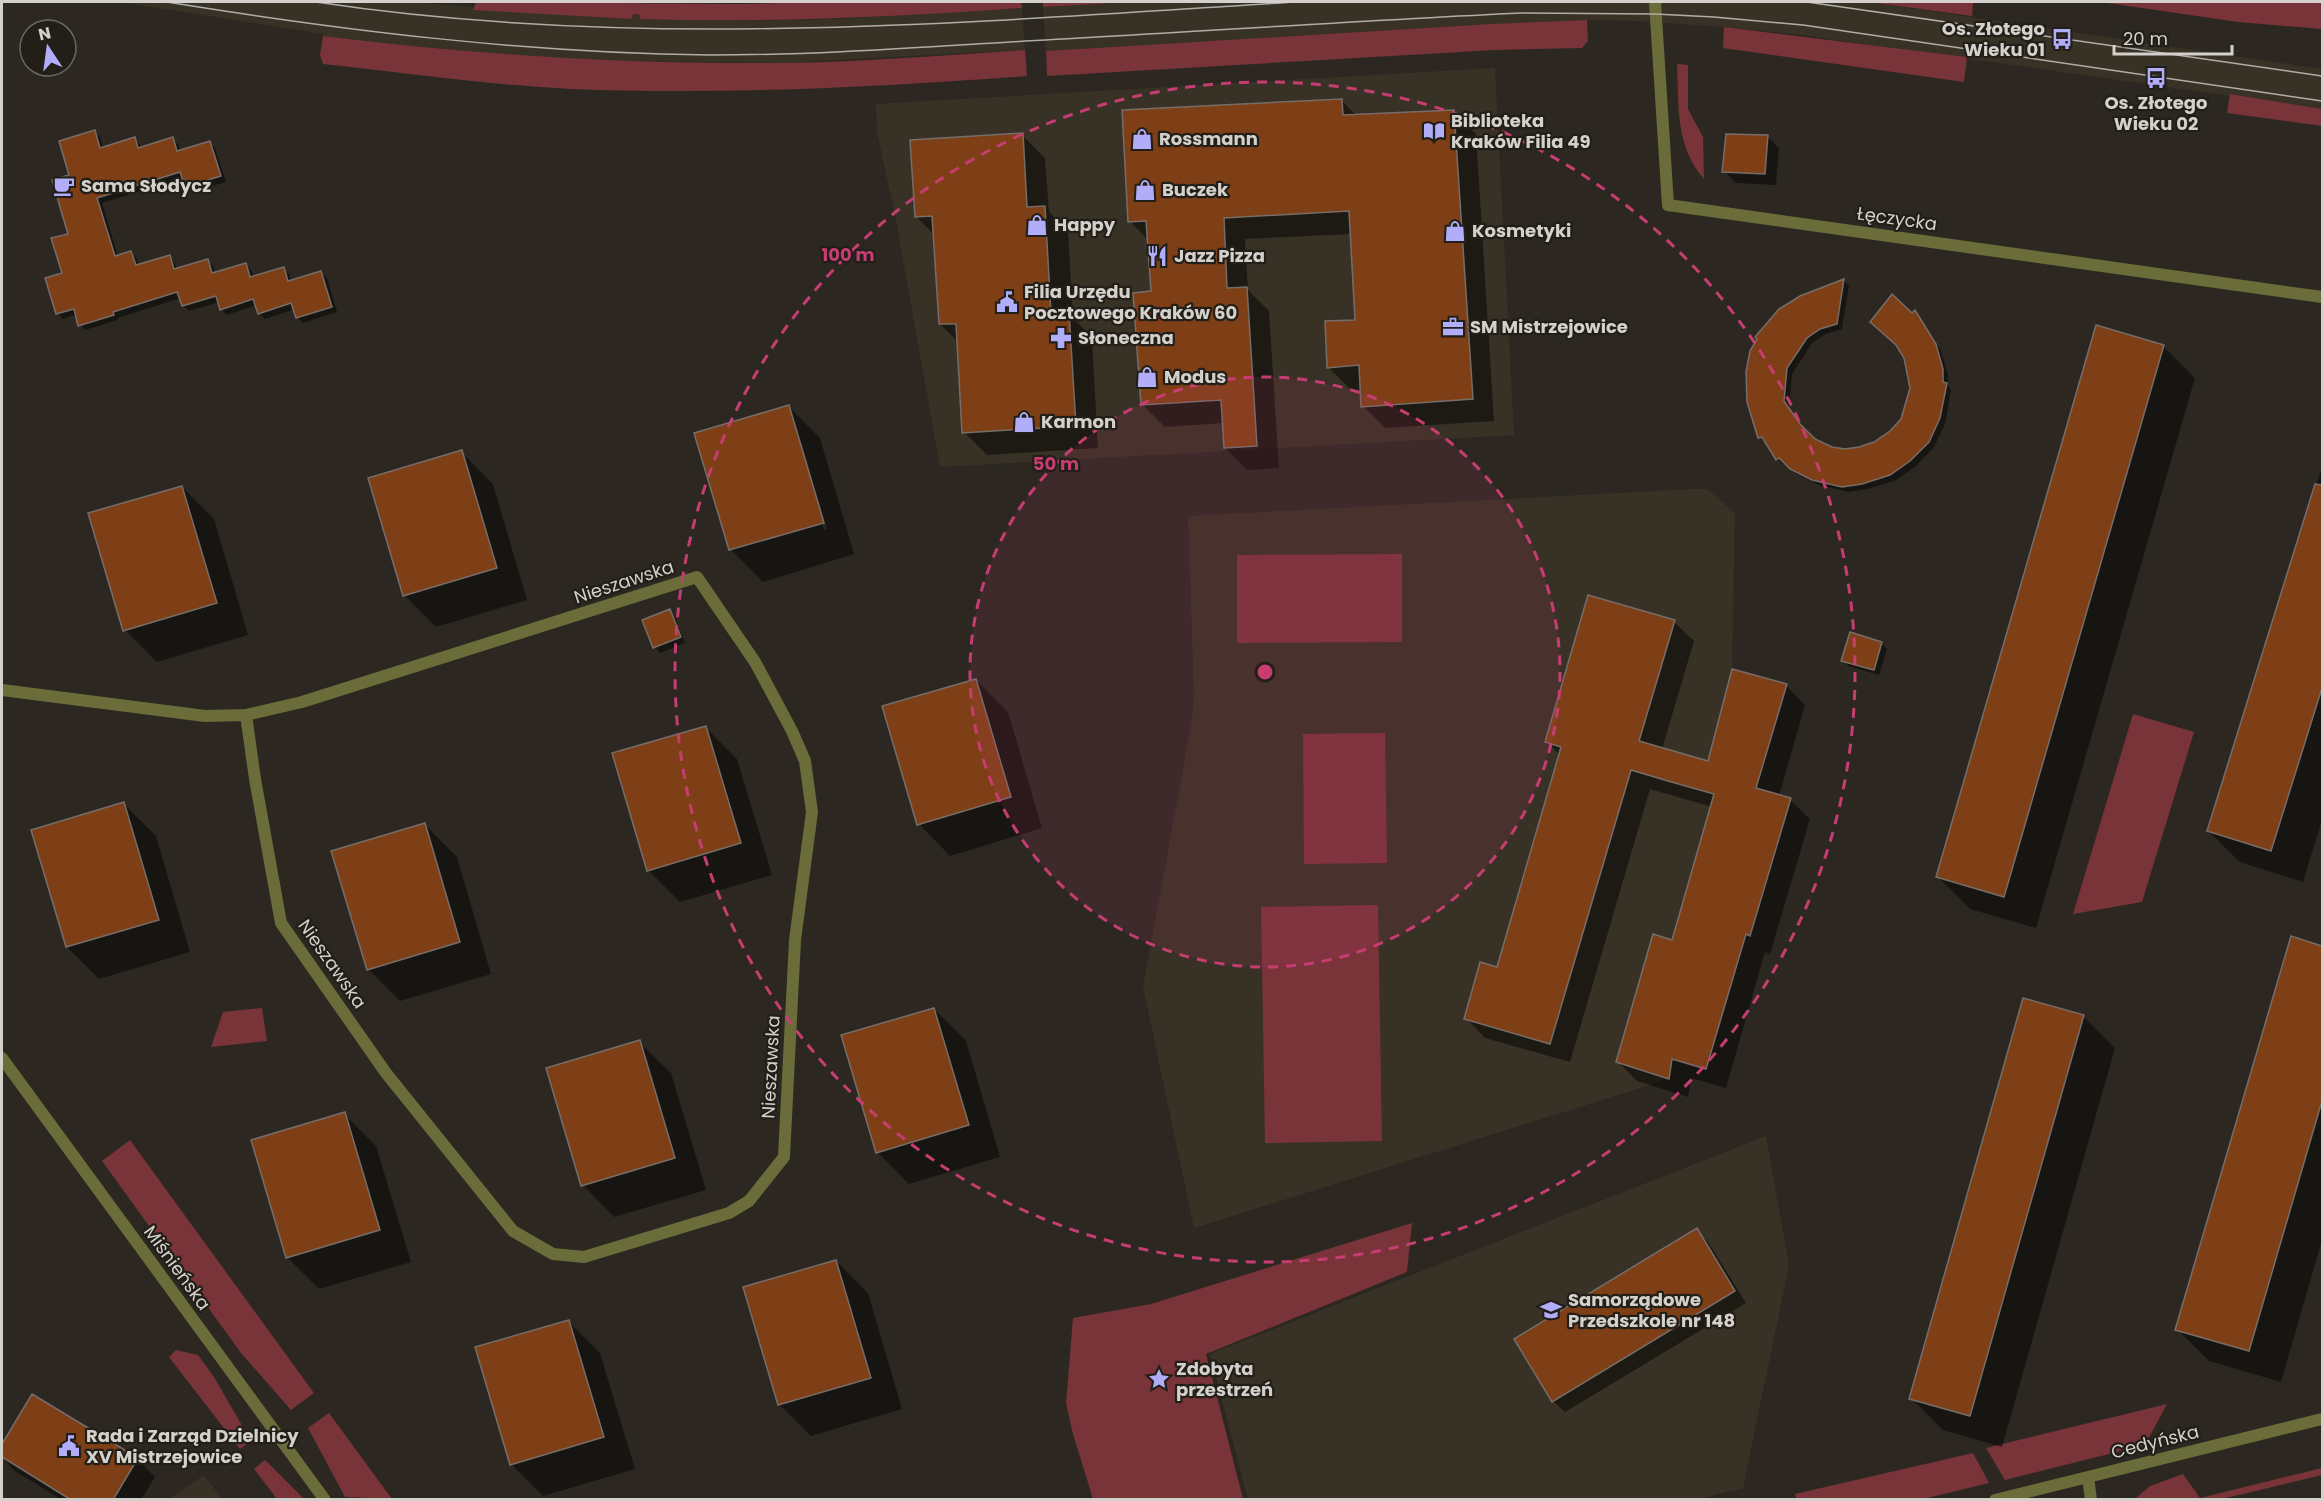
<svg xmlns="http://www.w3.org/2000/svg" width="2324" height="1501" font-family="Poppins,sans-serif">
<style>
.built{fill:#383125}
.green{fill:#783438}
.shadow{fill:#0007;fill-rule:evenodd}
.building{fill:#7f3f16;stroke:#766d69;stroke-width:1.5}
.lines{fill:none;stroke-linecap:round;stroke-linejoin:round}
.minor{stroke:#6a6c39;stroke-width:12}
.tram{stroke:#b0ada8;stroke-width:1.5}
.ring{fill:none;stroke:#c63d72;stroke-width:3;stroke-dasharray:10 8}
.labels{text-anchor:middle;stroke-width:4.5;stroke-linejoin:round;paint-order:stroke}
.poi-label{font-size:18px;font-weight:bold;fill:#d4d1cd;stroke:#221e18;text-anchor:start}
.street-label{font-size:18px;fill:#d4d1cd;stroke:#221e18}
.centre{fill:#c63d72;stroke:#221e18;stroke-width:3}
.ring-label{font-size:18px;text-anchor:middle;font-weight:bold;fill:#c63d72;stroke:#221e18;stroke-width:4.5;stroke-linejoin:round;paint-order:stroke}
</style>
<rect width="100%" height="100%" fill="#2c2821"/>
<path class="built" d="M121 2H411L473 7V9L632 19V14L640 15V18L742 21 840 19 1022 8 1025 50 782 63 573 60 406 47 324 36 323 34Z
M1132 2H1869L2322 69V109L1802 35 1724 27 1639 21 1587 20 1490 24 1046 51 1043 7Z
M1495 68 1514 435 940 467 896 220 877 132 876 104Z
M1693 489H1707L1735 513 1732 668 1787 684 1756 788 1791 798 1750 936 1746 934 1706 1069 1672 1060 1669 1079 1194 1228 1143 987 1192 720 1194 696 1188 516Z
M1766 1136 1789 1265 1743 1488 1694 1500 1248 1499 1210 1354Z
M204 1475 222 1499H170Z"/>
<path class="green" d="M476 2 739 4 826 2H1021L1022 8C895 17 768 23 640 19V15L633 14 632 19 473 10Z
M1043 2H1132L1043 7Z
M1869 2 1973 3 1972 16Z
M2101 2H2322V29L2238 22Z
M1587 20 1588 41 1582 48 1495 50 1047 76 1046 51 1490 24Z
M1724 27 1967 57 1964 82 1723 48Z
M323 36C475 55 627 64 780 63 862 62 944 55 1025 50L1027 76C876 87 723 95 572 89 489 85 405 73 323 64L320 55Z
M1677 64 1688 65V109L1703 137 1704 179C1675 146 1679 106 1677 64Z
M2230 94 2322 109V126L2227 113Z
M1402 554V642L1237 643V555Z
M2133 714 2194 732 2142 902 2073 914Z
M1385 733 1387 863 1304 864 1303 734Z
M1378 905 1382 1141 1265 1143 1261 907Z
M262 1008 267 1041 211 1047 223 1012Z
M130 1140 314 1393 291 1410 241 1353 102 1161Z
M1412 1223 1407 1272 1206 1354 1243 1499H1093L1073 1434 1066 1403 1073 1318 1151 1304Z
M176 1350 198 1355 214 1377 251 1441 240 1449 169 1357Z
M2167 1404 2145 1445 2005 1480 1986 1448Z
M329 1413 392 1499 345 1497 308 1428Z
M1973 1453 1989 1483 1923 1499 1797 1500 1795 1494Z
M265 1460 304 1499H277L254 1469Z
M2322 1468V1475L2222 1499H2135L2150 1486 2183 1474 2200 1498Z"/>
<path class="shadow" d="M1342 101 1357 116 1453 111 1476 134 1494 421 1385 428 1363 406 1362 389 1351 390 1328 367 1357 321 1352 234 1245 239 1248 290 1269 311 1279 468 1247 470 1225 448 1224 423 1165 427 1142 404 1153 293 1149 241 1130 221Z
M94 132 100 137 103 148 135 138 142 148 172 139 178 144 180 151 210 143 215 148 226 182 192 192 186 187 183 178 102 203 118 257 131 253 137 259 139 266 169 257 175 263 177 270 208 260 213 266 215 274 246 264 251 270 254 277 283 269 289 274 291 281 321 273 327 278 337 312 303 323 297 317 295 309 265 319 259 313 256 305 227 315 221 309 219 302 189 311 183 305 181 298 117 318 118 320 85 330 80 325 77 314 63 319 57 313 70 235 71 176Z
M1022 135 1045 158 1049 212 1068 231 1073 318 1092 337 1098 448 987 455 964 432 958 342 940 324 934 235 916 216Z
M1767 136 1779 148 1776 185 1736 183 1724 171Z
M1844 281 1849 286 1842 329 1826 334 1812 343 1792 374 1789 408 1805 431 1814 440 1832 448 1845 450 1875 443 1891 433 1902 420 1912 388 1911 315 1915 312 1941 351 1948 375V386L1951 389 1945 424 1934 447 1915 467 1896 480 1868 489 1849 492 1819 485 1797 474 1785 463 1782 464 1767 443 1760 437 1749 401Z
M2163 346 2195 378 2036 928 1970 909 1938 877Z
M788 406 820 438 854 554 763 582 731 550 696 434ZM798 442H801L827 529 824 530Z
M461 452 493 484 527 600 436 627 404 595Z
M2322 467V820L2303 882 2240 862 2208 831Z
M182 487 214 519 248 635 157 662 125 630Z
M669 611 675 617 685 643 660 653 655 647Z
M1674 622 1694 641 1662 749 1709 763 1786 685 1805 705 1779 796 1790 800 1810 819 1770 954 1765 952 1726 1088 1691 1078 1688 1097 1637 1081 1617 1061 1673 942 1712 807 1650 789 1570 1062 1485 1038 1466 1018 1498 969 1560 755 1547 742Z
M1881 643 1887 649 1879 675 1848 666 1843 660Z
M976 680 1008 712 1042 828 950 856 919 824Z
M705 727 737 759 772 875 680 902 648 870Z
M124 804 156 836 190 952 99 979 67 947Z
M425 825 457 857 491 974 400 1001 368 969Z
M2292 938 2322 947V1240L2281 1382 2209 1361 2177 1329Z
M934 1009 966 1041 1000 1157 909 1184 877 1152Z
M2083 1016 2115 1048 2002 1447 1943 1430 1911 1398Z
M639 1042 671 1073 706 1190 614 1217 583 1185Z
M344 1114 376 1146 411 1262 319 1289 287 1257Z
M1697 1230 1708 1242 1746 1303 1565 1412 1553 1401Z
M836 1261 868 1293 902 1409 811 1436 779 1404Z
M568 1321 600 1353 635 1469 543 1496 511 1464Z
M33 1396 137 1459 155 1477 141 1500H62L15 1471 2 1457V1447Z"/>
<path class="building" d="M1342 99 1343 115 1454 110 1473 399 1361 407 1359 365 1327 368 1325 321 1355 320 1349 211 1224 218 1227 288 1247 287 1257 446 1224 448 1221 400 1141 405 1133 293 1151 291 1146 221 1128 222 1122 110Z
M95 130 100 148 135 137 138 148 173 137 177 151 210 141 221 176 185 187 180 172 97 198 115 256 131 251 136 265 170 255 174 269 208 259 212 273 246 263 250 277 284 267 288 281 321 271 332 307 296 318 291 303 258 314 253 299 220 310 216 296 182 306 177 292 113 312 114 315 78 326 74 309 56 314 45 278 62 273 51 238 68 234 52 180 69 175 59 141Z
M1023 133 1027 207 1045 206 1051 314 1069 312 1076 426 962 433 956 324H939L932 216 915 217 910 140Z
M1726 134 1768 135 1765 174 1722 172Z
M1844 279 1837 324 1820 329 1807 338 1787 368 1784 401 1800 424 1815 439 1832 447 1845 449 1859 447 1874 442 1890 431 1901 419 1910 388 1904 358 1896 345 1870 322 1892 294 1912 313 1915 310 1936 344 1943 369V382L1947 383 1940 418 1929 442 1910 461 1890 475 1862 484 1842 487 1812 480 1790 469 1779 458 1776 460 1762 437 1758 438 1747 402 1746 372 1750 351 1757 339 1755 337 1779 309 1800 296Z
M2096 325 2164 345 2004 897 1936 877Z
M789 405 824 523 729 550 694 433Z
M462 450 497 568 403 596 368 478Z
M2315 484 2322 485V688L2271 851 2207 831Z
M182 486 217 603 123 631 88 513Z
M1588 595 1675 620 1639 741 1708 761 1732 669 1787 684 1756 788 1791 798 1750 936 1746 934 1706 1069 1672 1059 1669 1079 1616 1062 1653 934 1672 940 1714 794 1668 781 1631 770 1550 1044 1464 1019 1480 962 1497 967 1561 747 1545 742Z
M670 609 681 637 653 648 642 620Z
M1850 632 1882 642 1874 670 1841 661Z
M976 679 1011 797 917 825 882 706Z
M706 726 741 843 647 871 612 753Z
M124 802 159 920 66 947 31 830Z
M425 823 460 942 367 970 331 851Z
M2291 936 2322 946V1101L2249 1351 2175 1330Z
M2023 998 2084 1015 1970 1416 1909 1399Z
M934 1008 969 1125 876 1153 841 1035Z
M640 1040 675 1158 581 1186 546 1068Z
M345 1112 380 1230 286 1258 251 1140Z
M1697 1228 1735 1291 1552 1402 1514 1339Z
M836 1260 871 1378 778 1405 743 1287Z
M569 1320 604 1437 510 1465 475 1347Z
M32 1394 138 1458 113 1500H71L2 1457V1444Z"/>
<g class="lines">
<path class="minor" d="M1655 2 1668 205 2322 297
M2 690 205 716 246 715 302 702 697 577 755 662 792 731 805 761 812 812 795 940 784 1157 749 1201 729 1213 584 1257 553 1254 513 1231 386 1073 281 923 255 779 246 715
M2 1058 325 1500
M2088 1477 2091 1500
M1995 1500 2322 1419"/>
<path class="tram" d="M167 2C347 31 527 53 710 55 810 55 910 48 1010 42 1180 33 1351 21 1521 13L1655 14 1714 17 1803 25 2322 101
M316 2C641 51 970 22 1296 2
M1807 2 2322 76"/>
</g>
<circle cx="1265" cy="672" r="295" fill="#c63d72" fill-opacity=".12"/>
<g class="ring">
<circle cx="1265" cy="672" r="295"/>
<circle cx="1265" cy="672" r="590"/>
</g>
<defs>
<symbol id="bus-bare" viewBox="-9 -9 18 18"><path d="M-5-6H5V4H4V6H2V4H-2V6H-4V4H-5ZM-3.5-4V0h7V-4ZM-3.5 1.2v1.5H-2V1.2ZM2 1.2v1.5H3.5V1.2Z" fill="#b2adf9" stroke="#221e18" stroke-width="2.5" paint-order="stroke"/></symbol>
<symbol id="library-bare" viewBox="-9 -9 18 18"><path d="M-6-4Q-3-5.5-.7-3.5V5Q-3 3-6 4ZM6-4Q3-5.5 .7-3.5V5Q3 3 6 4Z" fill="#b2adf9" stroke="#221e18" stroke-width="2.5" paint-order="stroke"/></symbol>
<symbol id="shop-bare" viewBox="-9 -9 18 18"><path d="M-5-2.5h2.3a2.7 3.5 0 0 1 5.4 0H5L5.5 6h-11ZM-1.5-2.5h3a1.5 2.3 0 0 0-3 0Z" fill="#b2adf9" stroke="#221e18" stroke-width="2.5" paint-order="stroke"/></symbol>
<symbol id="cafe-bare" viewBox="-9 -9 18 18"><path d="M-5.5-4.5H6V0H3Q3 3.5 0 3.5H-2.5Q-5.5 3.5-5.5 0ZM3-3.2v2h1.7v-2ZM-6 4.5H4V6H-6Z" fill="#b2adf9" stroke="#221e18" stroke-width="2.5" paint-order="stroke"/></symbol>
<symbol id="restaurant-bare" viewBox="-9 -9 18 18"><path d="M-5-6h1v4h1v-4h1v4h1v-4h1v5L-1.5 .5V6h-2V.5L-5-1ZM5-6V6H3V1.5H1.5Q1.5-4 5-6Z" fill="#b2adf9" stroke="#221e18" stroke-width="2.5" paint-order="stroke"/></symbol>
<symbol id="civic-bare" viewBox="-9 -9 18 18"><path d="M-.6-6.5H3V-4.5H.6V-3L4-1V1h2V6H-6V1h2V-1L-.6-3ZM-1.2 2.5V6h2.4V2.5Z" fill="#b2adf9" stroke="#221e18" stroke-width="2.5" paint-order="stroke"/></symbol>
<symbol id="office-bare" viewBox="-9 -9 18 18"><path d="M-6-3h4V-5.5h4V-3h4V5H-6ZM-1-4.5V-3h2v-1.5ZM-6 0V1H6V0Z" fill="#b2adf9" stroke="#221e18" stroke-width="2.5" paint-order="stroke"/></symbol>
<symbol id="pharmacy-bare" viewBox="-9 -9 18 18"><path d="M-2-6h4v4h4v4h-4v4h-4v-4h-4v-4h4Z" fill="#b2adf9" stroke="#221e18" stroke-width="2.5" paint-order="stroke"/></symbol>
<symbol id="school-bare" viewBox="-9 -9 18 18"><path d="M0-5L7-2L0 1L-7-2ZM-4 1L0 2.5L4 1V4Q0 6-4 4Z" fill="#b2adf9" stroke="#221e18" stroke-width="2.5" paint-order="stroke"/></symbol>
<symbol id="sight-bare" viewBox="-9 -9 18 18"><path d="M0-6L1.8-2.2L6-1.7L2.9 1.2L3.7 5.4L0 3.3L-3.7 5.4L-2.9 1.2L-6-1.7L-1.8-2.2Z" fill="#b2adf9" stroke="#221e18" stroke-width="2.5" paint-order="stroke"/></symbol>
</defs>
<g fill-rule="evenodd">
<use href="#bus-bare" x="2047" y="24" width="30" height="30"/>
<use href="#bus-bare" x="2141" y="63" width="30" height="30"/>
<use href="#library-bare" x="1419" y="116" width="30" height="30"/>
<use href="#shop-bare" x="1127" y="124" width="30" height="30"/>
<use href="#cafe-bare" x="49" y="171" width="30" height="30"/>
<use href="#shop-bare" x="1130" y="175" width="30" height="30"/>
<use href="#shop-bare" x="1022" y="210" width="30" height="30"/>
<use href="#shop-bare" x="1440" y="216" width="30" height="30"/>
<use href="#restaurant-bare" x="1142" y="241" width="30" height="30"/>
<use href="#civic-bare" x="992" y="287" width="30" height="30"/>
<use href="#office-bare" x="1438" y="312" width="30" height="30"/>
<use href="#pharmacy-bare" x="1046" y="323" width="30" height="30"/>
<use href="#shop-bare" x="1132" y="362" width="30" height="30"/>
<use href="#shop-bare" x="1009" y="407" width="30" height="30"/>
<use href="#school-bare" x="1536" y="1295" width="30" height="30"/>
<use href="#sight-bare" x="1144" y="1364" width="30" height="30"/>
<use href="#civic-bare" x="54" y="1431" width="30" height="30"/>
</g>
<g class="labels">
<g class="poi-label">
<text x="2045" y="35" text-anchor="end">Os. Złotego<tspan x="2045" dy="21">Wieku 01</tspan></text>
<text x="2156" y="109" text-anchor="middle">Os. Złotego<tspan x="2156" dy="21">Wieku 02</tspan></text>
<text x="1451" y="127">Biblioteka<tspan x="1451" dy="21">Kraków Filia 49</tspan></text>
<text x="1159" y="145">Rossmann</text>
<text x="81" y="192">Sama Słodycz</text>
<text x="1162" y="196">Buczek</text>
<text x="1054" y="231">Happy</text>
<text x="1472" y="237">Kosmetyki</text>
<text x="1174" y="262">Jazz Pizza</text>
<text x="1024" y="298">Filia Urzędu<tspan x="1024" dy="21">Pocztowego Kraków 60</tspan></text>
<text x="1470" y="333">SM Mistrzejowice</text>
<text x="1078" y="344">Słoneczna</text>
<text x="1164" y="383">Modus</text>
<text x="1041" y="428">Karmon</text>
<text x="1568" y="1306">Samorządowe<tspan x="1568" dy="21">Przedszkole nr 148</tspan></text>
<text x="1176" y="1375">Zdobyta<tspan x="1176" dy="21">przestrzeń</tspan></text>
<text x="86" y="1442">Rada i Zarząd Dzielnicy<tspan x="86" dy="21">XV Mistrzejowice</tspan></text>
</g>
<g class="street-label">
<text transform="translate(1897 219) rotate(8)" y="6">Łęczycka</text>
<text transform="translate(624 582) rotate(-18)" y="6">Nieszawska</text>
<text transform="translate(332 964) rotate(55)" y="6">Nieszawska</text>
<text transform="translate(771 1067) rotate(-87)" y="6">Nieszawska</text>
<text transform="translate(177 1268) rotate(54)" y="6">Miśnieńska</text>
<text transform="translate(2155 1442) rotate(-14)" y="6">Cedyńska</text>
</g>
</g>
<circle cx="1265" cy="672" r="9" class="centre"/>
<g class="ring-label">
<text x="848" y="261">100 m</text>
<text x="1056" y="470">50 m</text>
</g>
<rect width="2324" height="1501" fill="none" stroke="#d4d1cd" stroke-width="6"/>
<g transform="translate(48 48) rotate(347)"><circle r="28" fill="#221e18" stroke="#696660" stroke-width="1.5"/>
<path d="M0-4.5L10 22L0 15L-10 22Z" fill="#b2adf9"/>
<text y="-9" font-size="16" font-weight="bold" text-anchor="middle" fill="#d4d1cd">N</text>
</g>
<path d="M2114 45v9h118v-9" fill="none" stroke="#d4d1cd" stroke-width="3"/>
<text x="2123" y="45" font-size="18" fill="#d4d1cd" stroke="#221e18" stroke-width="4.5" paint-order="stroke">20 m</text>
</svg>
